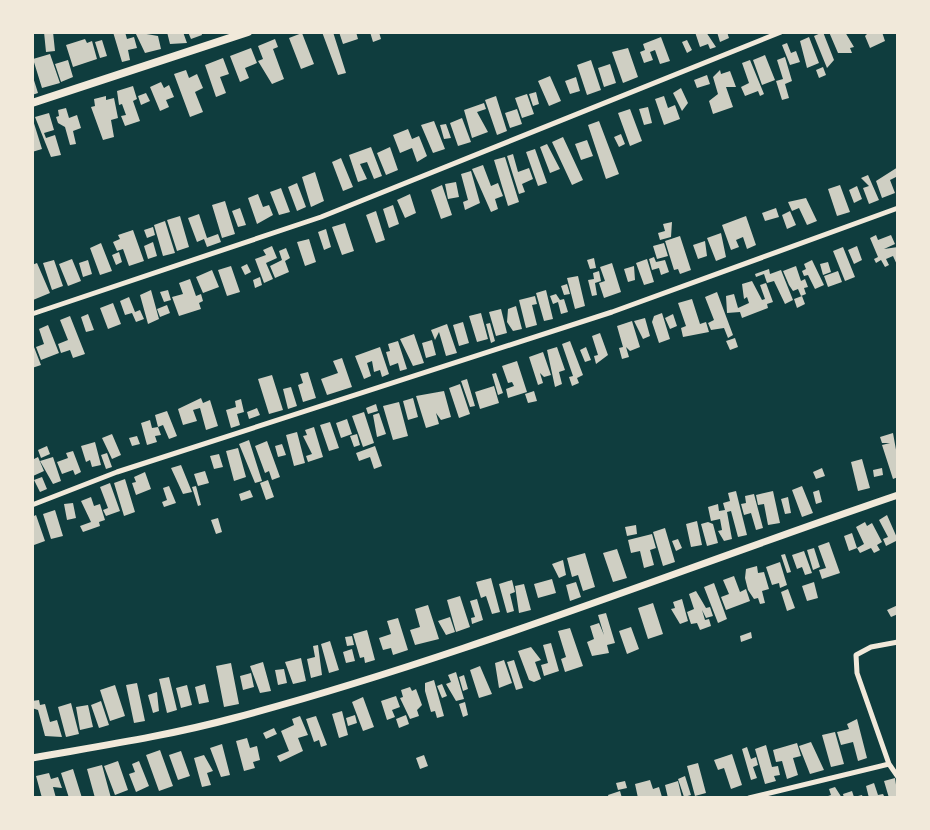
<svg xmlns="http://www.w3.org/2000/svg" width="930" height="830" font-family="Arial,sans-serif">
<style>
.building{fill:#cfcfc3}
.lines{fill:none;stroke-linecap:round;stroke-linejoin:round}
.minor{stroke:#f1e9da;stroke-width:5}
.tertiary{stroke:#f1e9da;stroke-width:7}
.primary{stroke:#f1e9da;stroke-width:8}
</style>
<rect width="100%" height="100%" fill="#0f3d3e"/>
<path class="building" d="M44 32H53L55 51 46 52Z
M113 32H125L127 39 134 37 137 48 128 50 130 60 122 62Z
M135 32 158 36 161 49 145 53Z
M167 32H183L187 43 170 44Z
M188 32H201L202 35 191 39Z
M322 32H333L346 73 338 75Z
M339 32H356L358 39 343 44Z
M370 32H379L381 39 373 42Z
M695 32H706L716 47 710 49 708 44 700 47Z
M717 32H727L729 38 720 42Z
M823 32 834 60 827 68 814 36Z
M829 32H845L854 47 850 48 852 53H838Z
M869 32H882L885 41 870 48 865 36Z
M302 33 314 64 301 69 289 38Z
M661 37 670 61 660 64 655 50 650 52 653 60 644 63 640 52 645 50 643 44Z
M809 37 819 63 807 68 800 41Z
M85 39 87 43 92 41 97 59 73 67 66 45Z
M275 39 278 47 273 49 284 79 272 84 258 61 263 59 258 46Z
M102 40 107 56 100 58 95 42Z
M687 40 692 50 687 53 682 42Z
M787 43 791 53 796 51 800 62 790 65 782 45Z
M251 48 257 63 245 68 249 78 240 82 230 56Z
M628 48 638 77 623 83 612 52Z
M50 54 60 83 42 88 33 59Z
M765 55 775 80 762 85 753 60Z
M785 57 792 81 785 84 789 98 782 100 776 81 783 79 777 60Z
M223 58 229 74 220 77 226 93 216 97 205 65Z
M68 60 73 77 61 82 55 64Z
M591 60 601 90 587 95 577 65Z
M750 60 764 94 760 96 758 91 745 96 741 87 749 83 742 63Z
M610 64 616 83 604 87 598 68Z
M823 67 826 75 819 78 816 70Z
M186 70 189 78 197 74 203 88 195 92 203 112 190 117 174 74Z
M720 70 721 74 730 71 736 87H726L733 107 713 114 709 101 718 94 713 77Z
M32 74 38 93 32 95Z
M707 75 710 84 697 88 694 80Z
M550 76 561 101 549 106 538 81Z
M576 77 580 91 570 94 565 81Z
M161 82 164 88 169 85 174 97 166 100 169 107 160 111 150 87Z
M133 86 137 99 133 101 140 121 125 126 121 116 126 115 122 104 119 105 117 91Z
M681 88 688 103 682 111 673 93Z
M536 92 539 104 533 106 529 94Z
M146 93 150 101 141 105 138 96Z
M527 94 534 114 522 118 515 98Z
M106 96V100L114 98 118 118 111 120 114 137 103 140 91 107 95 106 94 99Z
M496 96 507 131 497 135 485 100Z
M664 96 668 108 675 105 680 119 664 125 655 99Z
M484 103 486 109 477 112 488 132 472 138 464 110Z
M648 107 652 123 644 125 639 109Z
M66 108 69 118 77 115 81 128 73 131 76 144 70 145 65 127 58 123 56 117 59 116 58 110Z
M517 109 522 124 510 128 505 113Z
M630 109 642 141 630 146 618 113Z
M49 113 54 130 44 133 46 138 55 135 61 155 51 157 35 117Z
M32 117 42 149 32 152Z
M462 118 471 142 458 146 450 123Z
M434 121 445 149 433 153 421 125Z
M599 121 619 174 606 179 588 125Z
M446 124 451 138 444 139 440 125Z
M408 129 412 139 419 136 427 156 417 162 412 148 400 153 393 135Z
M621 134 625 144 619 147 614 137Z
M563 137 583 180 572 185 552 142Z
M587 140 593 156 581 160 575 144Z
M547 144 560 169 550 173 540 147Z
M371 147 382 176 374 179 367 162 360 164 367 179 358 182 349 155Z
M390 147 398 170 386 175 377 153Z
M535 149 547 183 538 186 526 152Z
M513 154 518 172 529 168 533 179 522 184 525 192 519 194 507 156Z
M505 157 519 202 508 206 494 160Z
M341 158 353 187 343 191 332 162Z
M483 165 491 186 498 183 503 196 495 199 498 209 491 212 472 169Z
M898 167V176L890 180 895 193 882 198 876 181Z
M471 171 480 203 465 210 463 202 468 200 461 174Z
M315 172 324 201 311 207 302 177Z
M868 175 879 200 869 204 863 188 869 186 861 178Z
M456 182 459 197 448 199 445 184Z
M297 183 306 207 297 211 288 187Z
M442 185 452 215 441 219 431 190Z
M840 185 850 212 837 216 828 189Z
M857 186 862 199 854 203 849 190Z
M281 188 290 212 279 215 270 192Z
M258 194 263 207 269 205 273 215 257 224 248 198Z
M410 194 416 213 405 218 397 200Z
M806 198 817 221 807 225 799 208 792 211 788 202Z
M225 201 235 234 222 238 212 205Z
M393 205 399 224 389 228 383 209Z
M240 208 246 225 238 227 232 211Z
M776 208 779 217 765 221 762 213Z
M376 211 385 240 376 243 366 215Z
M790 211 796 225 787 229 782 215Z
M199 214 207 238 218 234 221 242 207 247 204 239 197 242 188 218Z
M180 216 189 247 177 251 167 220Z
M746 216 756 245 747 249 743 237 736 240 739 247 731 250 722 225Z
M165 221 175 253 163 256 154 225Z
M672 222 671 237 660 240 658 233 665 231 663 224Z
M345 223 354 251 342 255 332 227Z
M153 227 155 235 147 238 144 230Z
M326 229 331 247 324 250 318 232Z
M133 230 144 261 129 266 123 249 117 251 113 242 120 239 118 235Z
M721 233 726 257 716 261 707 238Z
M876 235 878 240 891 235 895 244 884 249 898 247V267L893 256 886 259 889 265 885 267 881 260 876 263 874 259 878 257 870 238Z
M680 236 691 270 680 274 678 269 674 270 665 241Z
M309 239 316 262 305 266 297 242Z
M705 241 707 256 698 259 693 245Z
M153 242 157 256 148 259 144 246Z
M101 243 112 271 100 275 90 248Z
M664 243 668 256 657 259 653 246Z
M272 246 277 258 266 263 273 279 264 283 255 259 266 255 263 250Z
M857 246 862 260 854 264 848 250Z
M843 247 855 277 845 281 833 251Z
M286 248 290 258 285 261 289 272 275 278 270 266 282 260 279 251Z
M119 252 122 262 116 265 112 255Z
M654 257 656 262 665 260 669 272 661 275 659 268 652 270 649 259Z
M594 258 596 268 590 269 587 260Z
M72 259 81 281 68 286 59 264Z
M647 259 654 282 644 285 636 263Z
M54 260 63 286 52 290 43 263Z
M88 260 92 274 83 277 79 263Z
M812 260 824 285 815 289 808 275 804 276 802 271 806 269 804 264Z
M828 262 831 272 823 275 820 264Z
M37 263 50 293 33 300 32 265Z
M612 263 621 292 604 298 599 283 605 281 600 267Z
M247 264 251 272 245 275 241 267Z
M231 266 240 292 227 296 218 270Z
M634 266 635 280 628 282 624 269Z
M796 266 801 281 805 279 808 287 804 288 806 294 801 296 798 289 793 291 789 285 783 271Z
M769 269 770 274 781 270 793 300 785 304 774 281 767 283 764 274 756 277 755 274Z
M212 270 219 287 203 293 196 277Z
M599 271 601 281 595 283 597 295 592 296 588 280 594 279 593 273Z
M838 271 842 282 828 287 824 276Z
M578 276 585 306 575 309 567 278Z
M260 277 262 285 255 288 253 280Z
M190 279 196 296 201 294 203 301 199 303 201 309 179 316 172 297 183 294 179 283Z
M752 281 762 300 765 299 760 285 766 283 773 302 767 304 768 308 742 318 740 312 727 313 726 296 734 294 738 308 749 303 747 297 744 299 742 284Z
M567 284 570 294 564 295 561 286Z
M151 290 159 319 148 324 140 295Z
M168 290 171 300 164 302 160 292Z
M546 290 553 319 544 321 536 293Z
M717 292 733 335 728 338 724 328 711 330 708 323 714 320 705 297Z
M556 294 560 300 564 299 568 312 561 314 558 302 553 304 550 296Z
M535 296 537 304 532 305 537 325 526 328 519 300Z
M802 296 805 304 797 308 794 299Z
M129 297 135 312 140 310 144 319 136 322 132 313 125 315 120 301Z
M692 299 700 324 706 322 709 332 683 337 681 328 686 326 678 303Z
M113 303 121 324 108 329 100 308Z
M167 305 170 313 160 317 157 309Z
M516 306 522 329 513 331 507 322 508 309Z
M501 309 507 333 496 336 489 312Z
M481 313 488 339 477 342 469 316Z
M662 313 670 339 659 343 652 322 654 316Z
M88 314 94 330 86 332 81 317Z
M673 314 677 326 670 329 665 318Z
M70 316 85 354 73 358 70 350 61 353 58 344 68 340 60 320Z
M645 318 650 336 643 339 634 321Z
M632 321 640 347 630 351 626 347 629 357 622 359 619 348 623 347 617 326Z
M463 322 469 343 459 346 453 325Z
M490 323 495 341 491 343 486 324Z
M447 324 457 353 446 356 439 332 435 340 431 330Z
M48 325 59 353 41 360 36 347 44 344 39 329Z
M600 333 608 355 596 364 594 356 598 355 592 336Z
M414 334 424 363 413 366 400 339Z
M735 338 738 347 730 350 726 341Z
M432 340 436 355 426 358 422 343Z
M398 341 407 369 400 371 398 363 390 366 386 352 390 351 388 344Z
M570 341 583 375 577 378 579 383 572 386 569 377 573 376 562 344Z
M32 342 41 365 32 368Z
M380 347 389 374 382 377 380 370 374 372 372 361 367 363 371 376 364 379 355 356Z
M557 347 565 370 559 372 562 384 555 387 547 350Z
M586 347 591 360 585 362 580 350Z
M543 352 551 375 544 377 540 373 543 383 538 385 529 357Z
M342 358 352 387 327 395 321 379 338 373 333 361Z
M517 361 527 392 508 398 506 389 514 386 512 382 508 383 502 366Z
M308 372 316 398 303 402 298 385 303 383 300 374Z
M496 373 503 393 498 395 492 374Z
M272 375 283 410 269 414 258 379Z
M467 379 475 406 470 407 461 381Z
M460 384 470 414 459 418 449 388Z
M494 386 499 403 480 409 475 392Z
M291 387 297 406 288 409 283 389Z
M444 391 451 417 441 420 436 413 439 424 426 428 416 396Z
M534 391 537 401 528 403 525 394Z
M201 398 203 403 210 400 218 426 206 430 200 408 193 410 197 421 183 425 178 409Z
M413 398 418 417 408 420 403 401Z
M241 399 244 412 237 414 240 425 231 428 226 410 236 407 235 401Z
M399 402 408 436 393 440 383 406Z
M376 404 378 411 368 414 366 408Z
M257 408 260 415 249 419 247 412Z
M167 411 177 436 169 439 163 425 158 427 161 435 155 436 157 442 147 445 141 423 150 420 152 428 158 427 155 415Z
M364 412 374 443 363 447 352 416Z
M379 413 386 434 377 437 373 415Z
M347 419 352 434 341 438 336 423Z
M330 422 339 448 329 451 320 425Z
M314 427 323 457 308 462 306 456 312 454 303 436 307 435 305 430Z
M297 432 305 463 294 466 286 435Z
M893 433 898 461V477L893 479 882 445 890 443H882L880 437Z
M112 434 121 455 112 459 102 438Z
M357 434 360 445 354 447 350 436Z
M137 436 140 444 132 446 129 438Z
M249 440 262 481 255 483 239 444Z
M267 441 280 477 272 480 269 471 265 473 255 446Z
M95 442 101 465 92 467 90 460 86 462 81 446Z
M282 444 286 455 278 457 275 446Z
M47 446 50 454 41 458 38 450Z
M375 446 382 466 374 469 370 457 359 461 356 453Z
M238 448 246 477 234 481 226 451Z
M73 451 81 472 75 475 73 470 62 474 57 462 68 458 66 453Z
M107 453 112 467 106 469 101 455Z
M219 454 223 467 214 469 210 456Z
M38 457 44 471 33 476 32 460Z
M53 457 61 481 53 484 40 461Z
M862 459 870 488 858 491 851 462Z
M181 465 192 492 183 494 171 468Z
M822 468 825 476 816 479 813 472Z
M882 468 883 475 874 477 873 470Z
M205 471 209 483 198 486 194 474Z
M145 472 151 489 136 495 132 483 136 482 134 477Z
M42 477 47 489 40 492 34 480Z
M125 479 135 512 124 516 114 483Z
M268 480 274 497 266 500 260 483Z
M110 483 120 511 106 516 103 510 108 508 100 487Z
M169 486 176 503 164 507 162 502 167 500 163 488Z
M196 486 201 505 198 506 192 487Z
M802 486 813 513 802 517 792 490Z
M250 490 253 497 241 501 239 494Z
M819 490 822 502 816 504 813 492Z
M736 491 747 535 738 537 731 511 727 512 732 539 724 541 718 531 722 530 720 519 711 521 708 507 718 504 719 511 725 510 723 503 730 501 728 493Z
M773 491 780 523 768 525 764 504 758 505 756 495Z
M754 494 763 528 756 530 751 513 744 515 741 504 746 503 745 496Z
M91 497 94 506 100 504 105 520 99 522 100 526 83 532 80 526 91 522 81 501Z
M788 497 791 513 785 514 781 499Z
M73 503 76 518 67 520 64 504Z
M55 510 63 536 51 539 43 514Z
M36 515 45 541 34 545 32 517Z
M887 515 898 540 886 546 883 539 888 537 879 520Z
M218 518 222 532 216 534 211 520Z
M697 521 702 545 691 547 686 524Z
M708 522 713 524 718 543 707 546 701 524Z
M865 522 867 526 872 523 882 542 877 545 880 550 874 553 871 548 860 553 857 548 864 544 856 527Z
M636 525 637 534 627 536 625 527Z
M665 528 675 562 663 566 653 532Z
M852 533 857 548 849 551 844 536Z
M652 534 656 548 650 550 654 565 644 568 640 551 631 553 628 540Z
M678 539 682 548 676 551 672 541Z
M829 542 840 573 822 579 819 570 826 568 818 546Z
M814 548 820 567 813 570 807 550Z
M617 549 627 578 613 582 603 553Z
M804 551 812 573 805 575 802 567 797 569 792 555Z
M585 553 595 587 583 591 578 575 572 577 567 558Z
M785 554 791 572 787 573 781 555Z
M563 560 566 575 559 578 552 564Z
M780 562 787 585 780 588 779 583 772 585 766 567Z
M757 566 758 573 764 572 769 589 762 591 765 603 760 604 758 598 754 599 748 590 745 578 746 569Z
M734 576 740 592 746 589 750 601 726 610 721 597 729 594 723 580Z
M491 578 500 612 492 614 486 596 481 598 476 582Z
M552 579 556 593 538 598 534 584Z
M512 580 515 592 510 594 514 611 507 613 499 584Z
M576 582 581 597 570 601 566 585Z
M814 582 818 598 807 601 802 586Z
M714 583 727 619 718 623 704 587Z
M524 584 531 610 519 613 515 586Z
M788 589 795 608 787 611 781 592Z
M696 591 706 608 710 607 713 616 706 618 702 610 705 620 709 619 711 626 700 630 697 623 691 624 687 612 694 609 689 594Z
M460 596 470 627 456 632 447 600Z
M477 599 483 620 472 624 471 618 475 617 470 601Z
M682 599 688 621 680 624 671 609 675 608 673 602Z
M653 603 663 634 648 639 638 608Z
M428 605 439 639 415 645 410 630 420 627 415 609Z
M898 605V614L891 617 887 610Z
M606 613 615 643 607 645 609 653 592 656 587 642 594 639 590 626 599 623 604 635 598 615Z
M450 617 455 632 446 635 438 621Z
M398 618 408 650 393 655 391 648 383 650 379 638 391 634 387 621Z
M631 627 639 649 627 654 619 631Z
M570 628 583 666 565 672 561 659 566 657 558 631Z
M367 630 375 660 365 663 364 657 360 658 353 634Z
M751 632 752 638 741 642 740 636Z
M352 636 354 645 347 646 345 637Z
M330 641 339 670 329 673 321 644Z
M551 643 559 671 544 676 541 665 548 663 543 645Z
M318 645 322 675 311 678 307 659 315 657 313 646Z
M531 647 541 660 535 662 541 679 534 682 529 680 518 651Z
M352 649 355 661 346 663 343 652Z
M301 658 306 681 293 684 285 662Z
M504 660 512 683 499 688 495 663Z
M514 660 523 688 516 690 507 662Z
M263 662 271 691 260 693 250 666Z
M231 663 239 704 224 707 216 666Z
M480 666 492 694 479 698 470 670Z
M284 669 287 683 278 685 275 670Z
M456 672 464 699 456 701 446 684 451 682 448 675Z
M251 673 254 687 243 690 240 676Z
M464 675 468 689 463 691 459 677Z
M169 677 177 710 167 713 159 679Z
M434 680 444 716 437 718 435 711 431 712 425 691V683Z
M137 683 145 721 134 723 126 685Z
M205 684 209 702 199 704 195 687Z
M442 684 447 696 442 698 437 686Z
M115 685 125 716 110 721 100 690Z
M187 685 192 705 181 708 176 688Z
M410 687 412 691 416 689 422 705 417 710 419 716 410 719 400 698 403 697 401 690Z
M157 692 159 711 153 713 148 695Z
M396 696 400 707 392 710 395 717 387 720 381 701Z
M363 697 374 727 363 731 352 702Z
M39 700 40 705 45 704 50 722 57 720 62 737 45 736 38 710 32 708V701Z
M101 701 109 725 99 728 91 705Z
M465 702 468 715 463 717 459 704Z
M71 703 79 734 66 737 58 707Z
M88 705 93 727 80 730 76 707Z
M342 711 348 735 339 738 332 714Z
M355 715 357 723 348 726 346 718Z
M406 715 409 724 399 728 396 719Z
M300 716 308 735 298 738 303 751 280 762 277 756 289 751 281 731 294 725 292 719Z
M316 716 327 745 321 747 319 740 314 742 306 719Z
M857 719 867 758 858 761 853 742 841 745 837 732 849 729 847 724Z
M274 728 277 734 266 739 263 733Z
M835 732 844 764 831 767 822 735Z
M247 738 250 748 257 746 260 760 253 762 255 768 244 771 236 741Z
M811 742 824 770 810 774 799 746Z
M797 743 801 756 793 758 798 775 787 779 782 761 776 762 773 750Z
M222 744 230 775 221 777 210 748Z
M766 745 772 767 778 766 780 775 774 776 776 781 765 784 755 749Z
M747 747 751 759 756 757 758 765 753 767 757 778 751 780 742 749Z
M160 750 173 786 159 791 146 755Z
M181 751 190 776 178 780 169 755Z
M732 754 742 785 731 789 724 768 718 770 714 760Z
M204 755 213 771 207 773 211 785 202 787 194 758Z
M424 755 428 766 420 769 416 758Z
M118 761 128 790 115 795 104 766Z
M139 761 149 786 136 792 129 774 135 772 132 764Z
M698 763 706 793 695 796 687 766Z
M102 765 111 798H95L87 769Z
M73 769 82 798H69L61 773Z
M49 773 51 779 58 777 62 788 53 787 56 798H42L36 776Z
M685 776 691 795 684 797 678 779Z
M895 778 898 798H889L884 781Z
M650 780 653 789 659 787 662 797 638 798 635 784Z
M625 781 627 788 618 790 616 783Z
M678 781 682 798H668L665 785Z
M874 783 878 795 883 794 885 798H869L866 786Z
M835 787 842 798H822L831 795 829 789Z
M620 791 622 798H609L608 795Z
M852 791 854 797 862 795 863 798H844L843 794Z"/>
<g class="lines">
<path class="minor" d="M32 314 321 217 781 32
M32 505 117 472 612 312 898 208
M898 642 871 647 856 655 857 673 889 764 898 777
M749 798 889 764"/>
<path class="tertiary" d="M32 758C100 746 167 736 234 718 460 658 677 570 898 495"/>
<path class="primary" d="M32 103 248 32"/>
</g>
<rect width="930" height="830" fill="none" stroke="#f1e9da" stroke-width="68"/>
</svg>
